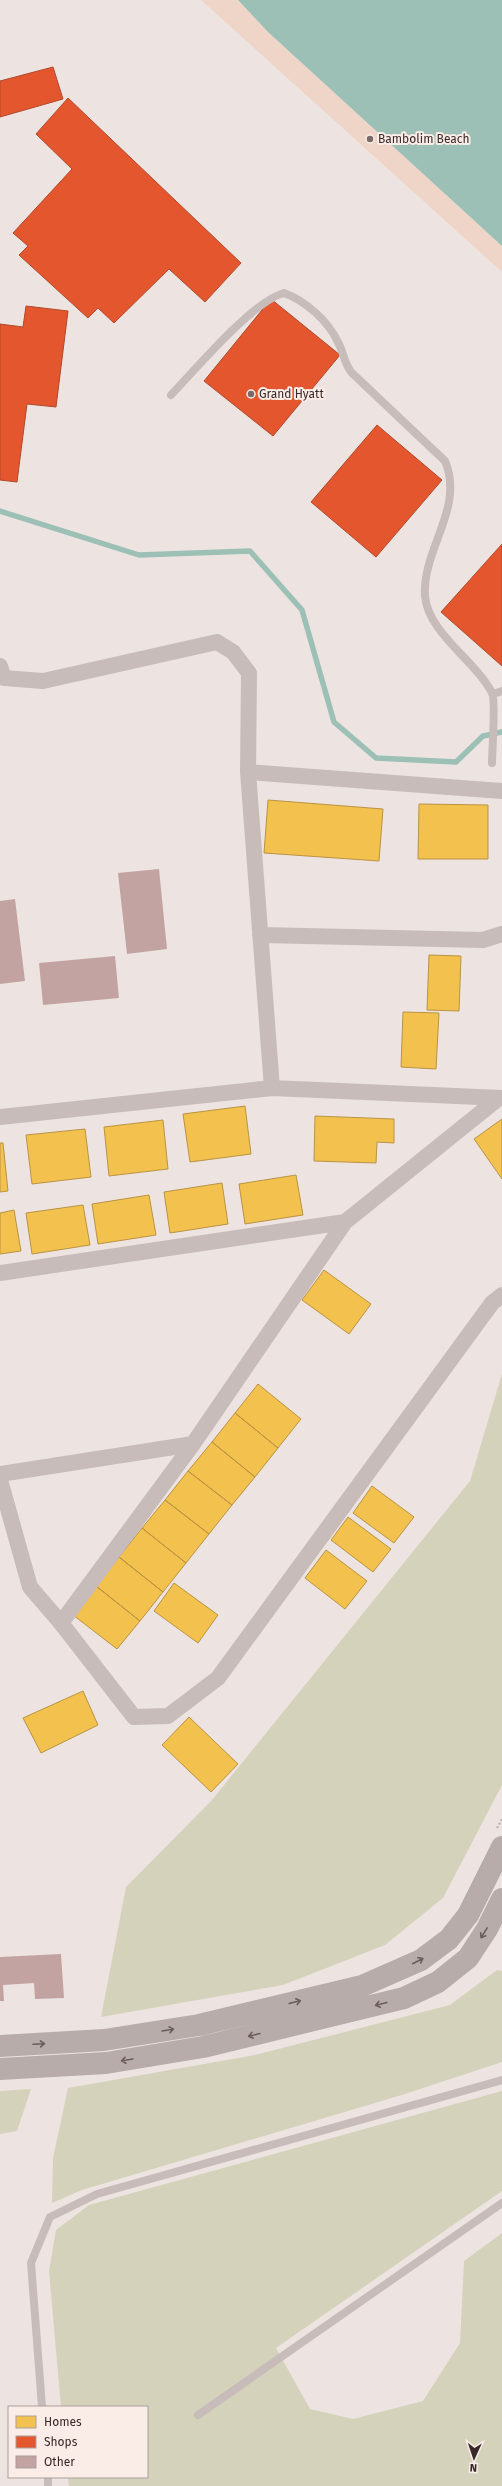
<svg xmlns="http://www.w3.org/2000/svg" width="502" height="2486" font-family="'Fira Sans',sans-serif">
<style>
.green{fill:#d4d2ba}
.sand{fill:#efd5c7}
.water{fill:#9cc0b6}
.homes{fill:#f2c14e;stroke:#ba9343}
.shops{fill:#e4572e;stroke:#b0492c}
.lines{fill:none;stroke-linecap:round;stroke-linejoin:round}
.stream{stroke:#9cc0b6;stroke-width:5.5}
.building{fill:#c2a3a2}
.path{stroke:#c0b5b2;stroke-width:2.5;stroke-dasharray:2 2;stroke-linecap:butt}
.service{stroke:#c7bcba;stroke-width:8}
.minor{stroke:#c7bcba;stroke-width:16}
.secondary{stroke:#b7acaa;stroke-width:22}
.oneway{stroke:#6b5d5c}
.poi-dot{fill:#776a69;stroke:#faede8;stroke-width:1.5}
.labels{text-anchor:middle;stroke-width:4;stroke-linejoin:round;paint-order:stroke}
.poi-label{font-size:12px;fill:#382828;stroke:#faede8;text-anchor:start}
</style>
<rect width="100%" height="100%" fill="#ede4e1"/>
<path class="green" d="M502 1374V1785L443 1898 385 1945 283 1985 101 2017 126 1887 212 1800 470 1481Z
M497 1970 502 1971V2062L405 2094 82 2190 52 2203 53 2158 68 2088 255 2055 450 2005Z
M31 2089 17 2131 0 2134V2091Z
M502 2091V2191L276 2348 310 2409 353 2419 423 2401 460 2343 464 2261 502 2233V2486H69L68 2477H147V2407H61L49 2271 56 2230 89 2205Z"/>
<path class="sand" d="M201 0H238L268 32 502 246V272Z"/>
<path class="water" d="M238 0H502V246L268 32Z"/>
<path class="homes" d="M268 800 383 809 379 861 264 853Z
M419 804 488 805V859H418Z
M429 955 461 956 459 1011 427 1010Z
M403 1012 439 1013 436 1069 401 1067Z
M245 1106 251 1154 190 1162 183 1114Z
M315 1116 394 1119V1143L377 1142 376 1163 314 1161Z
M502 1119V1179L474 1139Z
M163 1120 168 1169 109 1176 104 1127Z
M85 1129 91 1177 32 1184 26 1135Z
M0 1143H3L8 1191 0 1192Z
M296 1175 303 1215 245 1224 239 1184Z
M222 1183 228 1224 170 1233 164 1192Z
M149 1195 156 1235 98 1244 92 1204Z
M83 1205 90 1245 32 1254 26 1213Z
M14 1210 21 1251 0 1254V1213Z
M324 1270 371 1304 349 1334 302 1300Z
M258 1384 301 1419 278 1448 235 1413Z
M235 1413 278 1448 255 1477 212 1442Z
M212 1442 255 1477 232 1505 188 1471Z
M188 1471 232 1505 209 1534 165 1500Z
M372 1486 414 1517 394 1543 353 1513Z
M165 1500 209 1534 186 1563 142 1528Z
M348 1517 391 1549 373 1572 331 1540Z
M142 1528 186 1563 163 1592 119 1557Z
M326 1550 367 1581 345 1609 305 1578Z
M119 1557 163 1592 140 1621 96 1586Z
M174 1583 218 1615 198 1643 154 1611Z
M96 1586 140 1621 117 1649 73 1615Z
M83 1691 98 1725 41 1753 23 1718Z
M189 1717 238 1764 211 1792 162 1745Z"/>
<path class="shops" d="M53 67 63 99 0 117V81Z
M68 98 241 263 205 302 169 269 114 323 98 308 88 318 19 255 28 246 13 233 72 169 36 134Z
M271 299 340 355 273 436 204 381Z
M26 306 68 311 56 407 27 404 17 482 0 480V324L23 327Z
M377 425 442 480 376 557 311 502Z
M502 544V666L441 612Z"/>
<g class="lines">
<path class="stream" d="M0 511 139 555 250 551 302 610 334 722 376 758 456 762 483 736 502 732"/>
</g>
<path class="building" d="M159 869 167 949 127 954 118 873Z
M15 899 25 981 0 984V901Z
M115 956 119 998 43 1005 39 963Z
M61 1954 64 1998 35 1999 34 1983 3 1985 4 2001H0V1957Z"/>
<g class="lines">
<path class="path" d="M497 1828 502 1819"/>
<path class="service" d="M171 395C196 369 253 301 284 293 306 301 328 321 338 342 344 353 344 364 352 373L445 461C465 508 422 549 425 596 428 633 476 661 492 693 496 700 492 751 492 763
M493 694 502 691
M42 2407 31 2263 50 2217 97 2194 502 2080
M198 2415 502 2203
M48 2477V2486"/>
<path class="minor" d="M0 666 4 678 43 681 217 642 233 652 249 673 248 772 272 1088
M248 772 502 791
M260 935 483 940 502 934
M0 1117 272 1088 502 1098
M0 1273 345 1222
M0 1474 193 1444
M0 1480 30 1587 61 1623 134 1717 168 1716 218 1678 492 1303 502 1295
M61 1623 193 1444 345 1222 499 1098"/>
<path class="secondary" d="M0 2046 104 2040 199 2025 362 1986 421 1960 449 1939 468 1915 502 1847
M0 2069 106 2063 203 2047 404 1998 438 1982 468 1958 487 1929 502 1899"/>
</g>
<defs><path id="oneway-shaft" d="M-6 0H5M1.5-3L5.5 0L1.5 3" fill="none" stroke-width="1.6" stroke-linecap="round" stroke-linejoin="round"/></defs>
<g class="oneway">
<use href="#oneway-shaft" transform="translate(484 1933) rotate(122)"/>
<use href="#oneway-shaft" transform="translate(418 1961) rotate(-27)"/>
<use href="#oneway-shaft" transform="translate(295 2002) rotate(-14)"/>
<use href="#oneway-shaft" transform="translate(381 2004) rotate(166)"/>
<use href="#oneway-shaft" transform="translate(168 2030) rotate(-9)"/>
<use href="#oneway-shaft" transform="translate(254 2035) rotate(166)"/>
<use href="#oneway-shaft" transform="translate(39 2044) rotate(-3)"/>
<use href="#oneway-shaft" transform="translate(127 2060) rotate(171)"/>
</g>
<g class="poi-dot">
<circle cx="370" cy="139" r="4"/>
<circle cx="251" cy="394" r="4"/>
</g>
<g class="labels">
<g class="poi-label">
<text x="378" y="143">Bambolim Beach</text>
<text x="259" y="398">Grand Hyatt</text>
</g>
</g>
<rect x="8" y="2406" width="140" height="72" fill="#faede8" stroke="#ac9e9b"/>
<rect x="16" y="2416" width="20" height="12" fill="#f2c14e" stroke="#ac9e9b"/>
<text x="44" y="2426" font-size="12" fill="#382828">Homes</text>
<rect x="16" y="2436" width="20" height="12" fill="#e4572e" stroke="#ac9e9b"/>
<text x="44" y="2446" font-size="12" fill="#382828">Shops</text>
<rect x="16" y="2456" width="20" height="12" fill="#c2a3a2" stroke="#ac9e9b"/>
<text x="44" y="2466" font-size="12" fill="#382828">Other</text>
<g transform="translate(474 2458) rotate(183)" stroke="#faede8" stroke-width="3" paint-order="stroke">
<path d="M0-3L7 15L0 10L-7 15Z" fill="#382828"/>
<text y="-6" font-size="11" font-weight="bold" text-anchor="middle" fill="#382828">N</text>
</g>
</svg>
